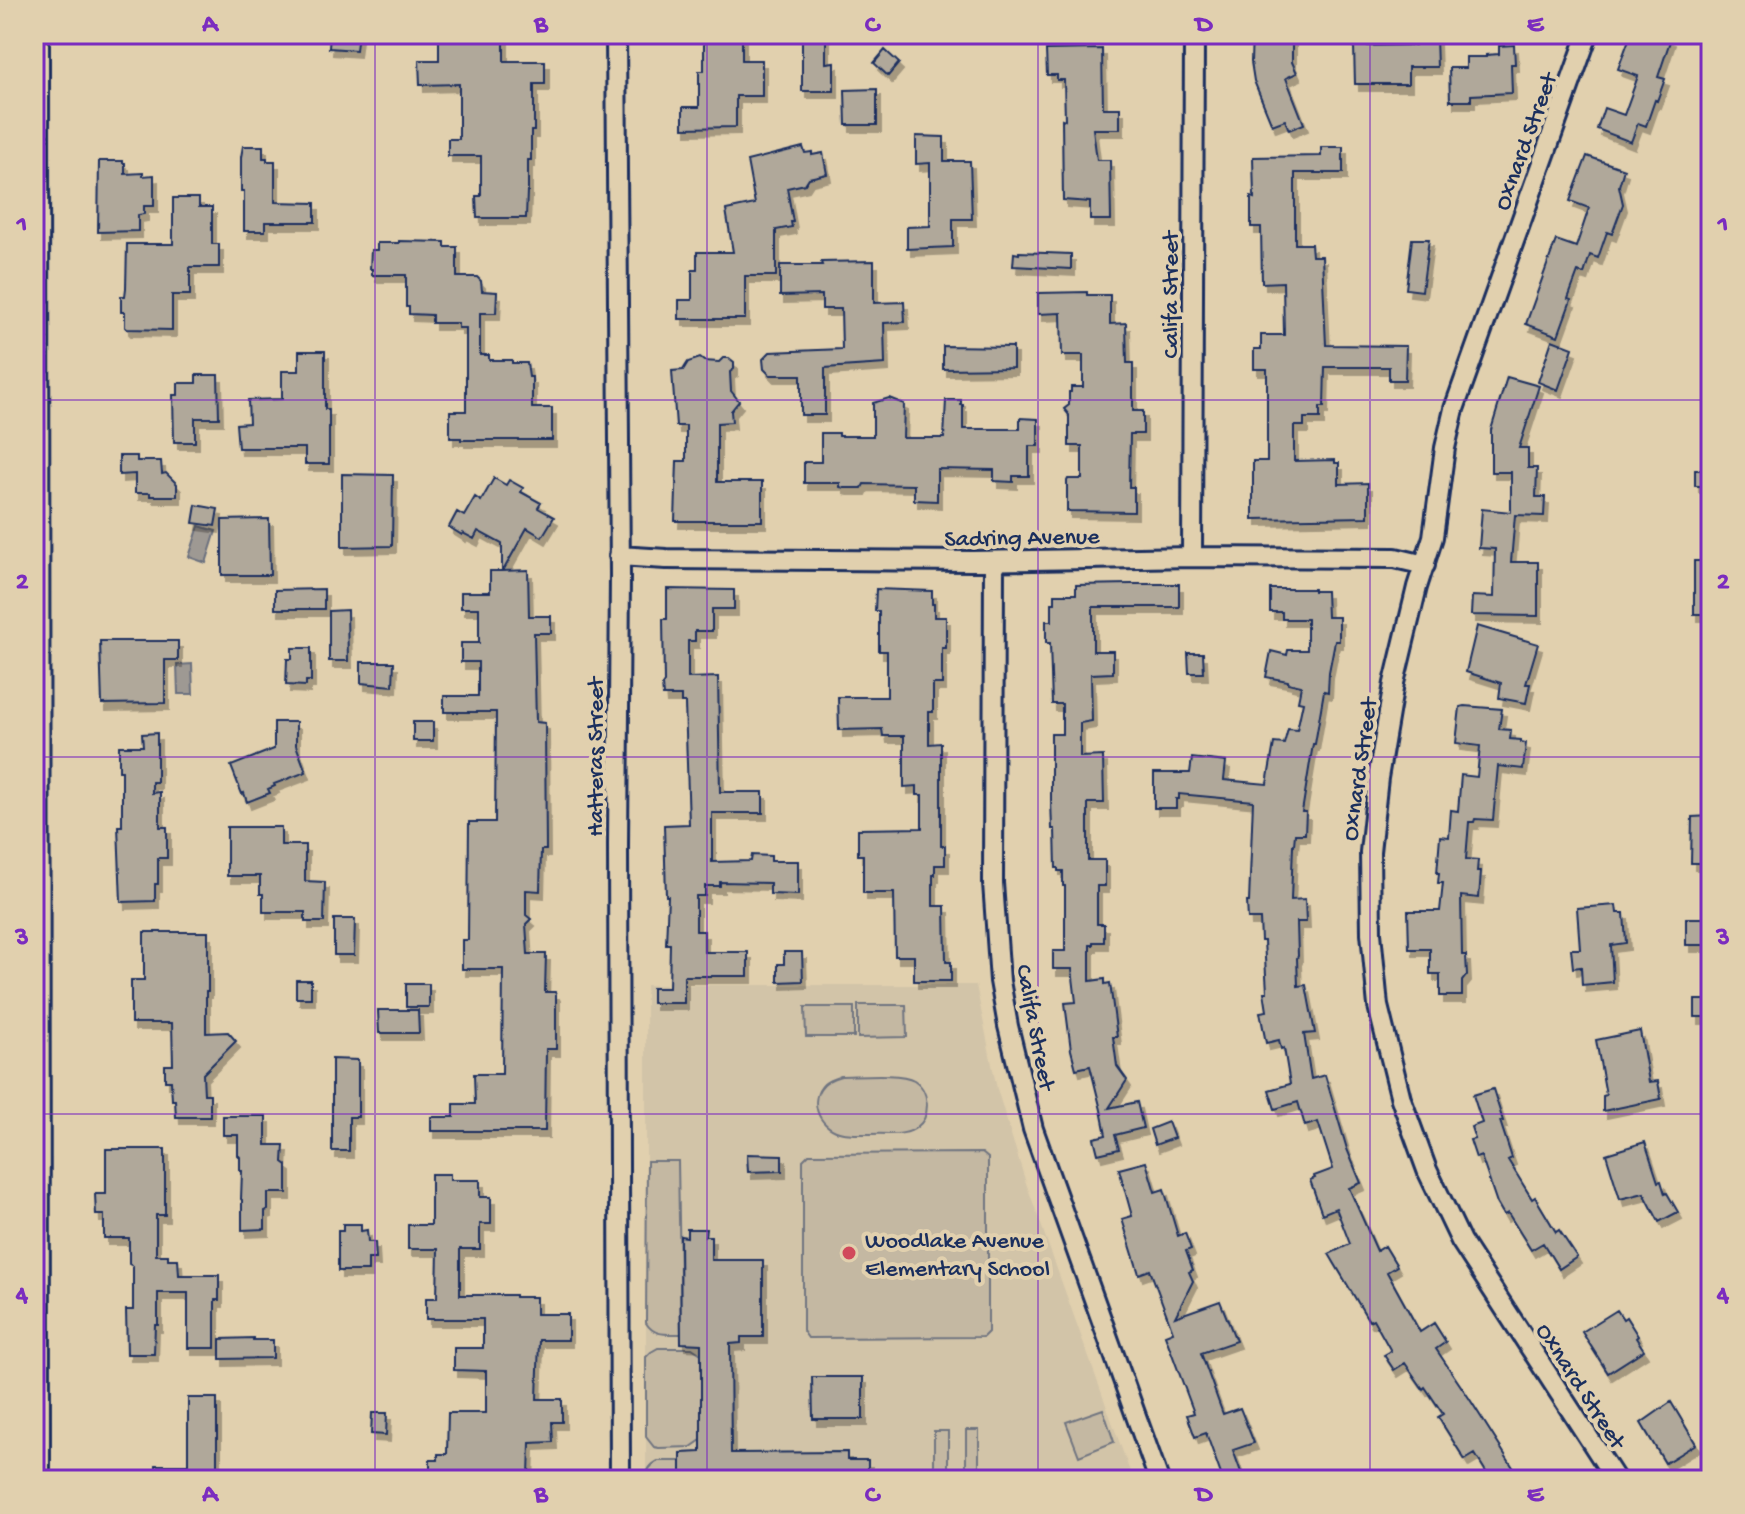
<svg xmlns="http://www.w3.org/2000/svg" width="1745" height="1514" font-family="'Gochi Hand',sans-serif">
<style>
.built{fill:#d2c4a8}
.green{fill:#c4b8a2;stroke:#707480;stroke-width:2}
.water{fill:#9e9993;stroke:#6a6f7e;stroke-width:2}
.building{fill:#b0a89a;stroke:#1b2f5e;stroke-width:2;filter:url(#shadow)}
.lines{fill:none;stroke-linecap:round;stroke-linejoin:round}
.minor-casing{stroke:#1b2f5e;stroke-width:24}
.minor{stroke:#e1d0ae;stroke-width:18}
.grid{fill:none;stroke:#7b2cbf;stroke-width:2;stroke-opacity:0.55}
.poi-dot{fill:#d1495b;stroke:#e1d0ae;stroke-width:3}
.labels{text-anchor:middle;stroke-width:8;stroke-linejoin:round;paint-order:stroke}
.street-label{font-size:24px;fill:#1b2f5e;stroke:#e1d0ae}
.poi-label{font-size:24px;fill:#1b2f5e;stroke:#e1d0ae;text-anchor:start}
.neatline{fill:none;stroke:#7b2cbf;stroke-width:3}
.grid-label{font-size:26px;text-anchor:middle;font-weight:bold;fill:#7b2cbf}
</style>
<defs>
<filter id="shadow"><feDropShadow dx="4" dy="7" stdDeviation="0" flood-color="#0004"/></filter>
</defs>
<rect width="100%" height="100%" fill="#e1d0ae"/>
<filter id="ink" filterUnits="userSpaceOnUse"><feTurbulence type="fractalNoise" baseFrequency=".0125" numOctaves="2"/><feDisplacementMap in="SourceGraphic" scale="16" xChannelSelector="R" yChannelSelector="G"/><feConvolveMatrix kernelMatrix="1 2 1 2 8 2 1 2 1" color-interpolation-filters="sRGB"/></filter>
<g filter="url(#ink)">
<path class="built" d="M646 985H976L997 1089 1026 1183 1133 1480H646Z"/>
<path class="green" d="M858 1005H906L907 1037 858 1038Z
M805 1007H854V1037H806Z
M841 1076C857 1076 901 1072 914 1080 929 1089 932 1116 917 1127 909 1134 897 1134 888 1134 873 1133 853 1136 839 1132 818 1126 808 1100 824 1084 828 1080 835 1078 841 1076Z
M982 1153 988 1158V1332L983 1337 808 1338 803 1331V1160L809 1154Z
M647 1161H678L681 1334C666 1334 654 1336 646 1323Z
M658 1348H692L701 1354V1440L691 1447 659 1448 654 1447 646 1437V1357L651 1352Z
M1103 1409 1114 1442 1079 1456 1066 1422Z
M966 1430H979V1480H966Z
M934 1431H948V1480H934Z
M658 1461H681V1480H646C646 1471 650 1465 658 1461Z"/>
<path class="water" d="M199 526 216 531 206 563 189 557Z
M192 664 193 694H178L177 665Z"/>
<path class="building" d="M330 34H358L356 50 329 48Z
M439 34H504V61H545V84H534V131H531V160H528V191H527L526 218H477L476 196H481V156H448V139H459V84L420 85 419 60H439Z
M704 34H742V60H762V96H736V127L683 128V107H699V71H704Z
M802 34H826V63L834 62V91H802Z
M1252 34H1292V62L1297 73 1286 78 1304 124 1289 130 1285 120 1272 125 1254 81 1251 62Z
M1631 34H1661L1671 38 1658 77 1665 79 1657 101 1655 100 1646 126 1638 123 1631 142 1597 129 1604 108 1624 115 1638 76 1618 69Z
M1415 37H1436L1437 67H1408V84H1355L1354 46 1415 45Z
M1514 45 1515 64H1511L1512 93 1471 95V101H1450L1449 68H1466V57H1486V55L1499 54V46Z
M1102 49 1103 108H1120V129H1093L1097 160H1110L1111 220H1090V202L1063 200 1062 119 1065 120 1064 80H1057V75H1047L1046 50Z
M885 50 899 63 888 76 874 63Z
M877 89V125H846L845 90Z
M916 136 944 137V161H970L972 219H953V247L907 249V227L930 226V163L916 164Z
M243 146H263V158H267V161H275V202L315 203V222H265V231H244V191H241V157Z
M803 147 805 153 812 152V155L823 153 827 174 809 178 805 184 787 188 793 222H791L792 227 776 230V276H745V319H679V300H692V270H697V252H733L726 210 755 204 747 161Z
M1321 147H1343V173H1295V244H1311L1312 256H1322L1326 345 1406 346 1405 380H1389V367H1325L1324 407H1320V418H1304V426H1294V461L1335 460V463H1339V484L1368 483V517L1253 519V461H1267V369H1254V349H1261V335H1284L1283 282 1262 283 1261 227H1251V197L1254 198 1253 157 1321 156Z
M1587 156 1624 169 1619 186 1623 204 1612 234 1607 232 1598 258 1590 255 1584 274 1578 272 1568 299 1571 300 1558 336 1526 324 1556 240 1576 247 1589 208 1570 201Z
M99 161H123V163H125V174L143 173V176L154 175V206H144V214L138 215V231L98 232Z
M173 198H199V207H212V244H219V267H190V295H172V330L127 329 125 327V312H121V296H125L126 288 127 244H173Z
M1412 239H1429L1422 291 1406 289Z
M399 241 445 242V247H457V277H477L481 281 482 291 497 292 496 313H480V355H489V360H512V363H527L529 377H532V408H552V440H461V438H450V411H466V328H458V323H432V315L409 314V307H406V275H372V269H370L371 250H377V243H399Z
M1019 252 1071 254V269L1013 266 1014 253 1019 254Z
M874 261V303L904 302 905 322 884 323 885 364 825 368V415H801V375H770L764 369 763 359 770 352 842 349 841 309H822V295L780 296V265H822L821 262Z
M1087 292V295H1110V324L1126 323 1127 363H1133V411H1143V434H1130L1129 487H1134V512L1067 511V481L1068 479H1082V446H1069V415L1064 409 1069 405V392H1071V387H1083V355H1062L1061 313 1038 314V293Z
M1552 340 1573 348 1558 390 1538 382Z
M943 346 1013 347V368L943 369Z
M299 351H325V409H329V464H305V448H238L236 424 249 423 248 400 282 399V371H299Z
M700 358 704 361 719 362 723 358H729L734 362V369L730 372 731 391 739 401 731 411 732 422 717 423V482H762V521H675L677 461H686V426H676L672 371 683 370 688 362Z
M196 375H218L219 418H195V442H174L173 395H178V383H196Z
M1507 377 1539 386 1519 448H1528V468H1537L1536 497H1545L1544 516 1515 515 1511 562H1538V616L1471 615 1472 596 1494 597 1495 549 1479 548 1482 509 1511 512V472H1491V430Z
M889 398 904 404 903 438H944L946 400H961V405H963V429H1020V418L1038 419V446H1029V476H1013V482L994 481V470L937 469V501L914 500V485L864 484 862 488H844L840 487V483H804V462H821V433H839V436H873V403Z
M119 456H137V461H161L162 474 166 473 177 484V496H150V493H135V474L119 475Z
M1695 470H1711V486H1695Z
M342 474 393 475 392 546 342 547Z
M494 478 506 485 509 480 523 488 521 492 541 503 538 508 554 517 542 537 527 528 503 571 528 570 529 616H551V633H534L536 722 545 723 546 850H541L540 891 526 890V915L531 919 526 924 528 954H546L545 992H555L556 994V1049H546L545 1131H431V1117H454V1104H475L474 1074H502L503 969H462V940H468L469 822H495L496 712H444V696H478V662H461V643H479V608H461V592H490V571H502V544L478 531 474 539 463 533 462 535 449 527 457 512 464 516 475 497 481 501Z
M196 505 218 509 215 526 193 523Z
M269 519 270 575H222V520Z
M1694 561H1711V614H1694Z
M1131 584H1179V607H1093V651H1113V673L1091 674 1092 721 1080 723V757L1103 756 1104 803H1088V860H1105V886H1097V924H1104V942H1093V945H1090V981L1105 979V984L1110 983 1117 1037H1113L1117 1066 1127 1080 1109 1108 1137 1102 1143 1128 1115 1135 1119 1149 1098 1154 1094 1138 1106 1135 1101 1110 1090 1066 1076 1069 1071 1050 1065 1003 1076 1002 1072 969H1053V951H1065V886H1063V871H1058V868H1056L1055 829H1052L1051 800V734H1062V704H1052L1050 643H1046V621H1052V603H1055V594H1076V585Z
M324 589V609H275V590Z
M667 589 734 590V609H712V631H695V641H688V678L718 677 720 792H763V813H712V862L751 861 752 855 771 856V861H798V895L770 894V883L720 882V886H705V896H696V931H704V952H748V976H684V1003H652V988H669L670 944H666L668 896H666L664 825 689 824 685 703H681V696H663L662 685 664 682 663 619H667Z
M876 589 932 591V604H934V617H946V648H942V684H933V712H929V744L941 743V846H945V865H935V875H933V906H945L946 962H951V981H914V956H895L894 893H863V855H858V829L922 828V795H917V786L904 787V736H883L882 729 839 730 838 697H887V651H879V611H875Z
M1270 589H1314V591H1326L1327 617H1339V641H1335L1329 672 1328 692 1324 691 1315 744H1313L1302 812H1306L1305 834H1295L1294 845H1293L1291 900 1305 899 1306 922H1297L1298 956 1297 958 1298 986 1306 985 1315 1033 1304 1034 1311 1079 1325 1075 1347 1149 1361 1183 1349 1188 1377 1251 1385 1246 1397 1266 1387 1272 1420 1332 1434 1323 1446 1342 1436 1349 1469 1398 1521 1480H1491L1475 1454 1465 1460 1438 1417 1443 1414 1425 1387 1423 1389 1405 1363 1394 1370 1384 1355 1391 1351 1373 1319 1369 1321 1329 1254 1350 1244 1336 1208 1322 1214 1310 1180 1315 1178 1314 1176 1333 1169 1318 1122 1305 1126 1298 1102 1275 1109 1269 1090 1290 1084 1284 1048 1281 1049 1279 1040 1266 1043 1260 1012 1267 1011 1264 992H1267L1264 941H1261L1260 919H1248L1247 902H1249L1253 801 1179 794V799H1176V808H1154V773H1190L1192 758 1226 762 1224 780 1267 784 1274 743 1284 744 1288 729 1297 730 1303 702 1298 701 1301 686 1288 683V681L1266 677 1271 651 1287 655 1288 650H1307V619H1282V612H1270Z
M347 610 348 661H329V611Z
M1477 626 1538 644 1526 684H1530L1526 703 1499 698 1501 683 1466 672Z
M100 641H178V660H165V703L102 704Z
M292 648H311V681H306V686L286 685 287 659H292Z
M1188 653H1203L1204 673H1189Z
M361 662H394L393 686 361 683Z
M1464 706 1502 709 1499 729 1511 730 1510 739 1521 740V742L1526 743 1523 769 1498 766 1493 820 1475 819 1474 822H1469L1466 859 1478 860 1477 871H1481L1479 898 1461 896 1462 955H1466L1467 975 1462 981V996H1440V974H1430V949H1409L1408 911H1440L1443 883H1438L1439 873H1437L1440 836 1449 837 1451 810 1458 811 1461 775 1477 777 1480 746 1456 743 1460 707Z
M274 722H296V745L306 772 274 784 275 786 268 789 270 793 247 802 244 793 242 794 231 766 274 749Z
M413 722H433V741H413Z
M157 733V782H152V793L160 792V827H167V858H158V884H155V901L121 902 118 826H122V771H119V746H143L142 734Z
M1711 816V863H1691L1692 817Z
M227 827H281V845H305V881L325 882 324 922H305V912H263V894H260V876H227Z
M1616 905 1617 913H1624L1626 943 1611 945 1613 982 1582 985 1581 967 1573 968 1571 949H1580L1577 908Z
M1686 918H1711V945H1686Z
M334 919H355L354 955H334Z
M144 932H208V991H206V1033L228 1032 236 1041 203 1074 204 1094H210V1117H176L175 1100H172L171 1081H165V1065H173L172 1023H131V980H144Z
M784 952H802L803 981 778 982V964H784Z
M296 980H311V998H296Z
M406 984H429V1007H406Z
M1695 1000H1711V1017H1695Z
M378 1010H418L419 1033H379Z
M1640 1031 1649 1082 1658 1081 1661 1099 1603 1111V1096L1606 1095 1596 1040Z
M332 1059 358 1060V1117H349V1151H332Z
M1493 1089 1503 1121H1500L1512 1158 1508 1160 1532 1199 1535 1197 1556 1232 1559 1230 1577 1257 1559 1269 1543 1243 1531 1250 1508 1213 1504 1215 1497 1203 1481 1156 1476 1158 1470 1140 1475 1139 1471 1127 1482 1123 1473 1095Z
M223 1116H266V1145H284L283 1162 287 1165V1193H268V1210L265 1211V1229L242 1230V1200L241 1199 242 1171H240V1157L238 1155V1135H223Z
M1168 1122 1174 1138 1155 1145 1150 1129Z
M1645 1142 1658 1182 1661 1181 1665 1194 1667 1193 1678 1212 1659 1222 1644 1193 1620 1199 1606 1154Z
M106 1149H165V1215H156V1255H168V1259H178L179 1275H219V1300H215V1348H188V1293H158V1325H155L154 1354H127L126 1310H133V1266L129 1264V1238H104V1215H96L95 1194H106Z
M747 1154 782 1155V1171L748 1172Z
M1146 1162 1155 1192 1164 1189 1178 1236 1185 1233 1191 1249 1186 1251 1193 1270 1189 1272 1193 1281 1175 1317 1220 1301 1236 1341 1201 1353 1223 1414 1240 1408 1254 1443 1233 1450 1242 1475 1228 1480H1223L1206 1433 1195 1437 1187 1415 1194 1413 1165 1335 1173 1332 1150 1270 1139 1274 1122 1219 1132 1216 1119 1169Z
M431 1174H450V1180H480V1197H491V1224H480V1249H460V1295H515V1297H536V1314H568V1340H539L537 1399H562V1422H552L553 1442 530 1443 529 1476H490V1480H430V1460H438V1454H447L448 1413H486V1371L454 1370V1348H483V1319H426V1298H437L438 1249H408V1225H431Z
M343 1224H361V1231L367 1230 368 1242H375L376 1259H368V1271H338V1231H343Z
M687 1229H706L705 1236H711V1260H763V1337H741V1343L730 1344 731 1453 847 1452V1460H868V1480H681V1453L701 1452V1344L681 1343 680 1236 687 1237Z
M1617 1310 1623 1319 1626 1317 1638 1336 1636 1338 1644 1350 1608 1373 1582 1332Z
M253 1338V1340H273V1358L220 1359V1339Z
M812 1377H863V1419H813Z
M188 1398H217V1480H156V1465H188Z
M1671 1402 1696 1444 1665 1463 1641 1423Z
M372 1413H387L386 1435 371 1434Z"/>
<g class="lines">
<defs>
<path id="minor" d="M39 34 40 1480
M616 34 620 575 618 845 620 1480
M1588 34 1454 409 1445 448 1433 537 1417 587 1394 683 1378 778 1370 852 1371 933 1378 1006 1401 1099 1427 1170 1461 1241 1616 1480
M619 556 666 559 973 561 1192 557 1395 558 1425 565
M1192 557 1194 34
M994 561 993 883 1000 981 1008 1026 1033 1129 1159 1480"/>
</defs>
<use href="#minor" class="minor-casing"/>
<use href="#minor" class="minor"/>
</g>
</g>
<path class="grid" d="M375 34V1480M707 34V1480M1038 34V1480M1370 34V1480M34 400H1711M34 757H1711M34 1114H1711"/>
<circle class="poi-dot" cx="849" cy="1253" r="8"/>
<g class="labels">
<g class="street-label">
<text transform="translate(1524 141) rotate(-70)" y="8">Oxnard Street</text>
<text transform="translate(1169 295) rotate(-90)" y="8">Califa Street</text>
<text transform="translate(1022 536) rotate(-1)" y="8">Sadring Avenue</text>
<text transform="translate(594 757) rotate(-90)" y="8">Hatteras Street</text>
<text transform="translate(1358 769) rotate(-82)" y="8">Oxnard Street</text>
<text transform="translate(1037 1027) rotate(79)" y="8">Califa Street</text>
<text transform="translate(1582 1385) rotate(57)" y="8">Oxnard Street</text>
</g>
<g class="poi-label">
<text x="865" y="1247">Woodlake Avenue<tspan x="865" dy="28">Elementary School</tspan></text>
</g>
</g>
<rect width="1745" height="1514" fill="none" stroke="#e1d0ae" stroke-width="88"/>
<rect x="44" y="44" width="1657" height="1426" class="neatline"/>
<g class="grid-label">
<text x="210" y="31">A</text>
<text x="541" y="31">B</text>
<text x="872" y="31">C</text>
<text x="1204" y="31">D</text>
<text x="1535" y="31">E</text>
<text x="22" y="231">1</text>
<text x="1723" y="231">1</text>
<text x="22" y="588">2</text>
<text x="1723" y="588">2</text>
<text x="22" y="944">3</text>
<text x="1723" y="944">3</text>
<text x="22" y="1301">4</text>
<text x="1723" y="1301">4</text>
<text x="210" y="1501">A</text>
<text x="541" y="1501">B</text>
<text x="872" y="1501">C</text>
<text x="1204" y="1501">D</text>
<text x="1535" y="1501">E</text>
</g>
</svg>
